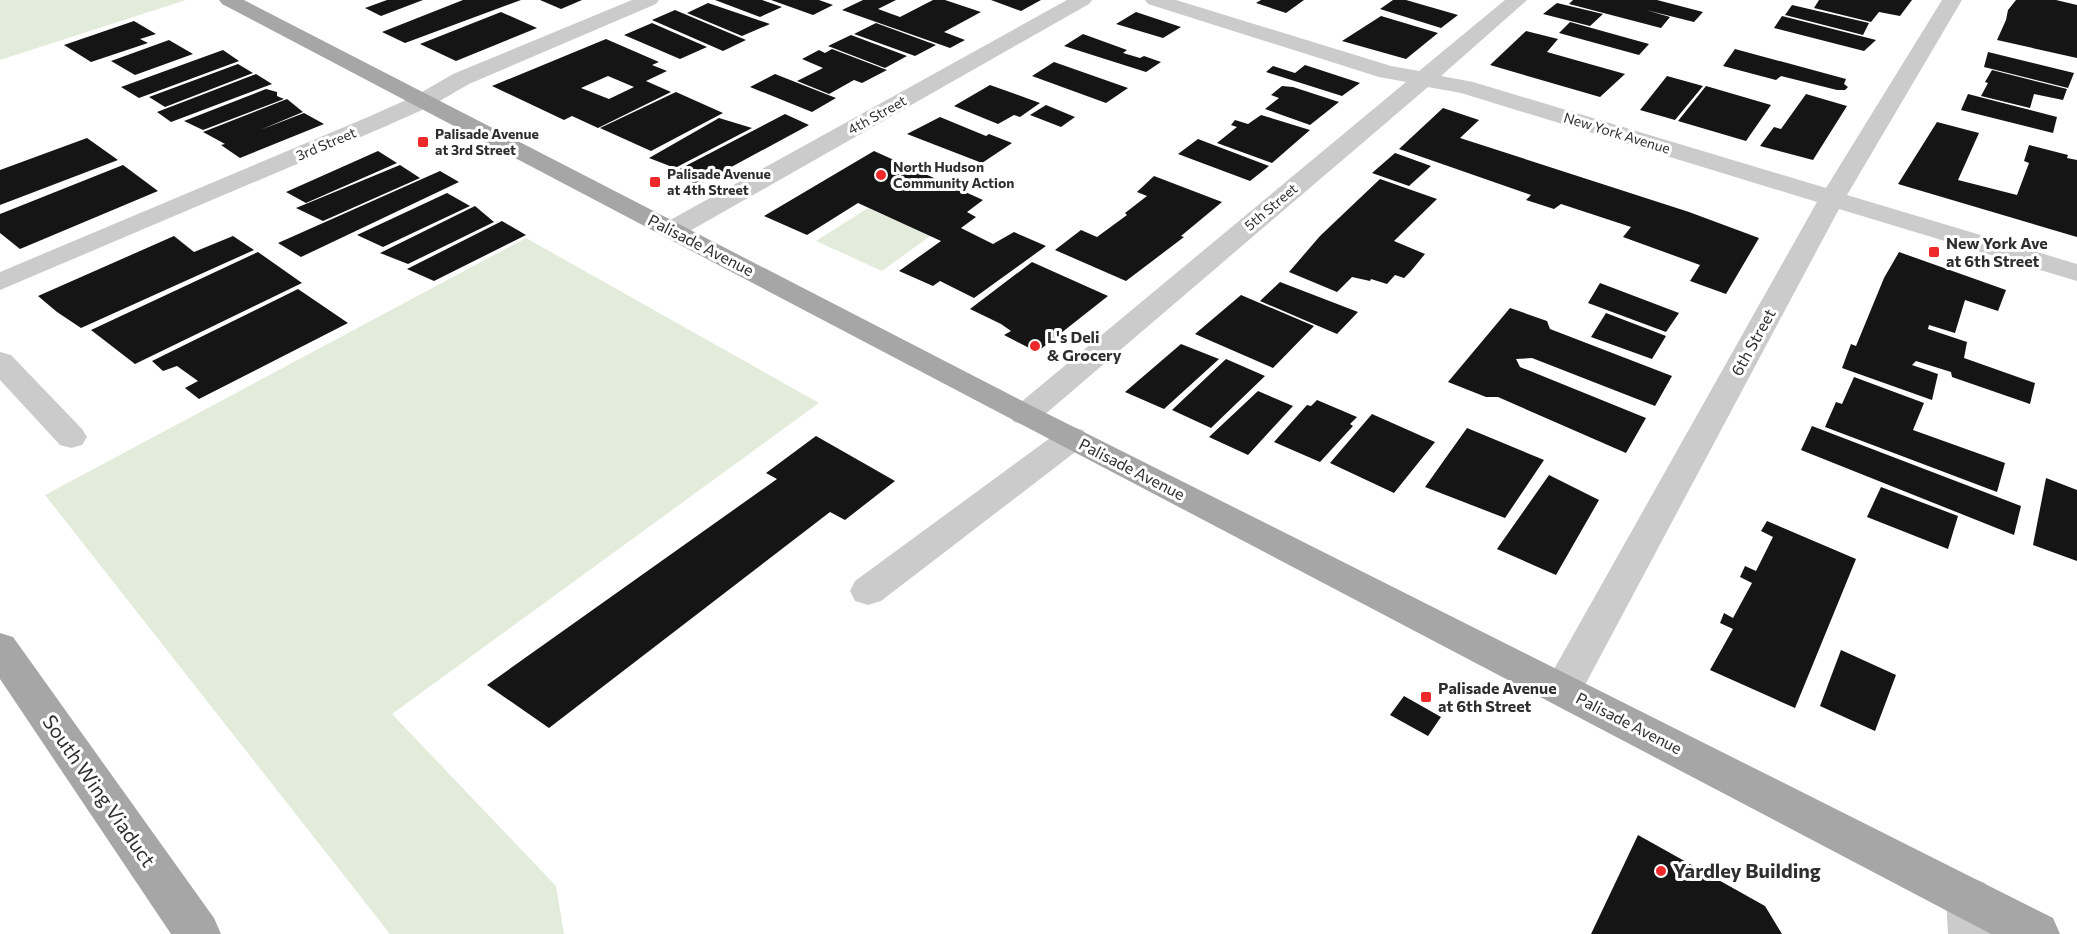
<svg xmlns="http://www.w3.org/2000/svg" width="2077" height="934" font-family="Commissioner,sans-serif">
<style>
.green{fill:#e3ecdb}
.building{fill:#151515;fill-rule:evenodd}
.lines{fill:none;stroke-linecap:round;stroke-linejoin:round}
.minor{fill:#cbcbcb;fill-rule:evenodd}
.major{fill:#a6a6a6;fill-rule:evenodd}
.poi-dot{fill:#ed2a29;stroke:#fff;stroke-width:2}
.labels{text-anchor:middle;stroke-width:6;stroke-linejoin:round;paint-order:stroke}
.far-street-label{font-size:14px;fill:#2e2e2e;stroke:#fff}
.far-poi-label{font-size:14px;font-weight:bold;fill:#2e2e2e;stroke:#fff;text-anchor:start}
.poi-label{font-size:16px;font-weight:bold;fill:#2e2e2e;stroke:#fff;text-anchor:start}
.street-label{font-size:16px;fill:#2e2e2e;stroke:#fff}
.near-street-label{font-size:20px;fill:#2e2e2e;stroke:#fff}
.near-poi-label{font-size:20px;font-weight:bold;fill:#2e2e2e;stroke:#fff;text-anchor:start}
</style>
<rect width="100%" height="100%" fill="#fff"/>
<path class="green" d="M0 0H186L0 60Z
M868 208 930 236 882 271 816 241Z
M526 238 819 403 392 714 556 886 564 934H390L45 495Z"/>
<path class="building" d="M387 0H423L381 16 365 8Z
M463 0H521L405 43 382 32Z
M540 0H582L561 9Z
M715 0H762L782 7 760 17Z
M771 0H819L833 5 813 15Z
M863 0H896L878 9 900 17 933 0H945L981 12 944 32 965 40 950 48 842 10Z
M991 0H1041L1021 11Z
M1261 0H1304L1286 13 1256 3Z
M1393 0H1406L1458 15 1441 28 1380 9Z
M1573 0H1657L1703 12 1694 22 1646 10 1670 17 1661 28 1569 4Z
M1819 0H1912L1900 16 1879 12 1871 22 1814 8Z
M2016 0H2056L2077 5V58L1997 40 2006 20 2008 10Z
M708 3 770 24 742 36 687 13Z
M1557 3 1603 14 1590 26 1543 14Z
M1792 5 1869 23 1863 35 1785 15Z
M675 10 746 40 723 51 652 20Z
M501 12 537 28 456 61 420 44Z
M1136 12 1181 27 1163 38 1116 24Z
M1381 16 1438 33 1406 59 1342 41Z
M1782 16 1876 40 1864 51 1774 28Z
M134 21 156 34 140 39 148 43 91 62 64 45Z
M1570 22 1649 44 1639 55 1559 33Z
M652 23 707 47 680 59 624 35Z
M876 23 936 45 915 56 854 34Z
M1526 31 1558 39 1547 52 1625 74 1600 97 1490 65Z
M1083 34 1127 50 1123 53 1140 58 1144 56 1161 62 1146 72 1064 46Z
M851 35 907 56 885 68 828 46Z
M606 39 659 62 652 65 667 71 646 81 671 92 598 128 572 116 564 120 492 86ZM608 76 634 87 609 99 581 88Z
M169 40 193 54 135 75 111 61Z
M832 49 887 70 862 83 854 80 829 94 797 81 823 68 802 59 819 50 825 53Z
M1735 49 1846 79 1844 84 1848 87 1845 90H1837L1781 76 1776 80 1723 66Z
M223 50 239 61 139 98 121 87Z
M1988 52 2074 73 2068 88 1984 67Z
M1054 62 1128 88 1106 103 1032 76Z
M238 64 253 73 165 107 149 97Z
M1305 65 1360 83 1342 96 1266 72 1273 66 1295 73Z
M1992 70 2067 89 2063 100 2034 94 2030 108 1981 96 1988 83 1985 82Z
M256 74 272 84 171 122 157 112Z
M775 74 836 98 812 112 750 87Z
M1667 76 1703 86 1675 120 1640 110Z
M990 85 1040 103 1020 117 1014 115 998 124 954 106Z
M1282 86 1293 87 1339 102 1310 125 1265 109 1279 98 1271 95Z
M1706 86 1771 105 1746 141 1678 121Z
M266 89 277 92V96L284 99 203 130 184 121Z
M676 92 723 113 651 151 600 128Z
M1806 94 1847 106 1813 160 1760 146 1774 127 1781 129Z
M1968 94 2057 117 2053 133 1961 110Z
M287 99 303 112 260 130 304 113 324 124 240 158 221 145 225 144 203 132Z
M1046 105 1075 117 1061 127 1030 115Z
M1443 108 1479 120 1460 138 1689 212 1759 238 1726 294 1690 281 1700 265 1623 237 1631 227 1561 204 1554 209 1526 200 1531 195 1399 149Z
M785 114 809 125 698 185 672 173Z
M1261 115 1310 130 1272 163 1217 143 1237 127 1231 125 1235 120 1248 124Z
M940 117 986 136 989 134 1012 143 982 163 907 134Z
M719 118 752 128 675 168 649 158Z
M1937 122 1979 133 1958 180 2017 195 2029 163 2024 161 2029 145 2068 155 2067 158 2077 160V237L1898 184Z
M87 138 118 160 0 205V170Z
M1198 139 1269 166 1250 181 1178 154Z
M378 151 397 163 306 203 286 192Z
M874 151 983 200 967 212 976 217 961 228 993 244 1014 232 1046 246 974 298 940 281 933 286 899 271 941 241 858 203 807 235 764 216Z
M1395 153 1431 166 1409 186 1372 173Z
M123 165 158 191 20 249 0 233V214Z
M400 165 420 178 323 221 296 208Z
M440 171 459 182 301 257 278 243Z
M1154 176 1222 202 1181 236 1184 237 1126 281 1055 250 1081 230 1097 237 1127 215 1125 213 1147 196 1137 192Z
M1380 179 1437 199 1394 241 1425 254 1411 271 1404 278 1395 275 1387 284 1371 279 1370 281 1352 277 1337 292 1289 272 1320 236Z
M447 193 470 206 383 247 357 235Z
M475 206 494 222 408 264 380 253Z
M502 221 526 235 434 281 407 269Z
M174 236 194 252 233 236 254 250 81 328 57 312 38 296Z
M258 252 302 283 135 364 91 330Z
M1899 252 2006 290 1998 311 1965 300 1955 333 1929 325 1928 329 1967 342 1964 358 2035 383 2030 404 1952 377 1951 372 1916 361 1912 365 1938 374 1932 400 1842 368 1851 344 1856 346 1884 278Z
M1032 262 1108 296 1037 352 1004 335 1011 331 1001 324 970 309Z
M1280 282 1358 312 1337 334 1260 301Z
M1600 283 1679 313 1666 332 1588 303Z
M298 289 348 323 199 399 185 388 198 381 177 366 163 371 152 361Z
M1241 295 1314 326 1273 368 1195 334Z
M1510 308 1547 321 1550 329 1672 376 1655 406 1532 358 1516 359 1520 367 1646 418 1626 453 1498 397H1486L1448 382Z
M1606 313 1666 336 1652 359 1591 337Z
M1181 344 1219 359 1164 409 1125 392Z
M1226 359 1265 376 1211 428 1172 410Z
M1854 377 1924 403 1913 430 2005 463 1997 492 1825 427 1836 402 1842 404Z
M1258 391 1293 406 1248 455 1209 437Z
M1317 400 1357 417 1350 424 1353 426 1320 462 1274 442 1307 405 1311 406Z
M1372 414 1435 442 1394 493 1330 463Z
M1812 426 2021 506 2014 535 1801 450Z
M1467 428 1544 460 1505 518 1425 487Z
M816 436 895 481 845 520 830 512 549 728 487 685 777 479 766 473Z
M1549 475 1599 500 1556 575 1497 549Z
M2046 478 2077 490V561L2033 545Z
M1881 487 1958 516 1948 549 1867 517Z
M1767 521 1856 559 1795 708 1710 670 1733 629 1720 623 1724 613 1733 618 1752 583 1740 577 1745 566 1756 571 1773 537 1761 531Z
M1841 650 1896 675 1875 731 1820 706Z
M1404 696 1441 717 1428 736 1390 715Z
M1638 835 1765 906 1782 934H1591Z"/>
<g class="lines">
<path class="minor" d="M632 0H659L656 4 469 84 431 106 384 127 0 290V272L368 117 415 96 453 74Z
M1067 0H1092L1089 4 681 236 672 238 663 236 659 230 663 224Z
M1145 0H1176L1391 66 1419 71 1505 0H1527L1441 76 1473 82 1826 188 1942 0H1962L1847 195 2077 264V281L1839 209 1577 700 1563 705 1549 700 1543 689 1549 678 1817 202 1461 93 1428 87 1036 422 1025 425 1014 422 1009 415 1014 408 1406 82 1379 77 1148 4Z
M0 352 11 355 82 429 87 437 82 445 71 448 60 445 0 380Z
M1072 427 1083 430 1088 438 1083 446 881 601 868 605 855 601 850 591 855 581 1061 430Z
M1969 877 1985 883 1992 898 1994 934H1948L1946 898 1953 883Z"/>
<path class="major" d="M219 0H244L1036 408 2053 918 2060 934H1991L222 4Z
M0 633 13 637 214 918 221 934H171L0 679Z"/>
</g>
<g class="poi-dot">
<rect x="417" y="136" width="12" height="12" rx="3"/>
<circle cx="881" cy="175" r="6"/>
<rect x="649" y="176" width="12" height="12" rx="3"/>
<rect x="1928" y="246" width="12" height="12" rx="3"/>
<circle cx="1035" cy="346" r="6"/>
<rect x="1420" y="691" width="12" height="12" rx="3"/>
<circle cx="1661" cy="871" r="6"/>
</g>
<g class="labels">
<g class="far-street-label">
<text transform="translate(877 115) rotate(-29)" y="5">4th Street</text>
<text transform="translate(1617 133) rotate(17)" y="5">New York Avenue</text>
<text transform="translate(326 144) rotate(-23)" y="5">3rd Street</text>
<text transform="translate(1271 207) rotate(-40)" y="5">5th Street</text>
</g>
<g class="far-poi-label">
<text x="435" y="139">Palisade Avenue<tspan x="435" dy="16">at 3rd Street</tspan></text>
<text x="893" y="172">North Hudson<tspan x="893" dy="16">Community Action</tspan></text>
<text x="667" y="179">Palisade Avenue<tspan x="667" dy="16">at 4th Street</tspan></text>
</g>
<g class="poi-label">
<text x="1946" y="249">New York Ave<tspan x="1946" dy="18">at 6th Street</tspan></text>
<text x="1047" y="343">L's Deli<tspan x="1047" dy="18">&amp; Grocery</tspan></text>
<text x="1438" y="694">Palisade Avenue<tspan x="1438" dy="18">at 6th Street</tspan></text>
</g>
<g class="street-label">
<text transform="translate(701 245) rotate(27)" y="6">Palisade Avenue</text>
<text transform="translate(1753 342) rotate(-61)" y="6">6th Street</text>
<text transform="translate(1132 469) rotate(27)" y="6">Palisade Avenue</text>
<text transform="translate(1629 723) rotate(27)" y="6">Palisade Avenue</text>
</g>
<g class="near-street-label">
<text transform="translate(99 791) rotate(55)" y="7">South Wing Viaduct</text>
</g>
<g class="near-poi-label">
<text x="1673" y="878">Yardley Building</text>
</g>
</g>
</svg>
